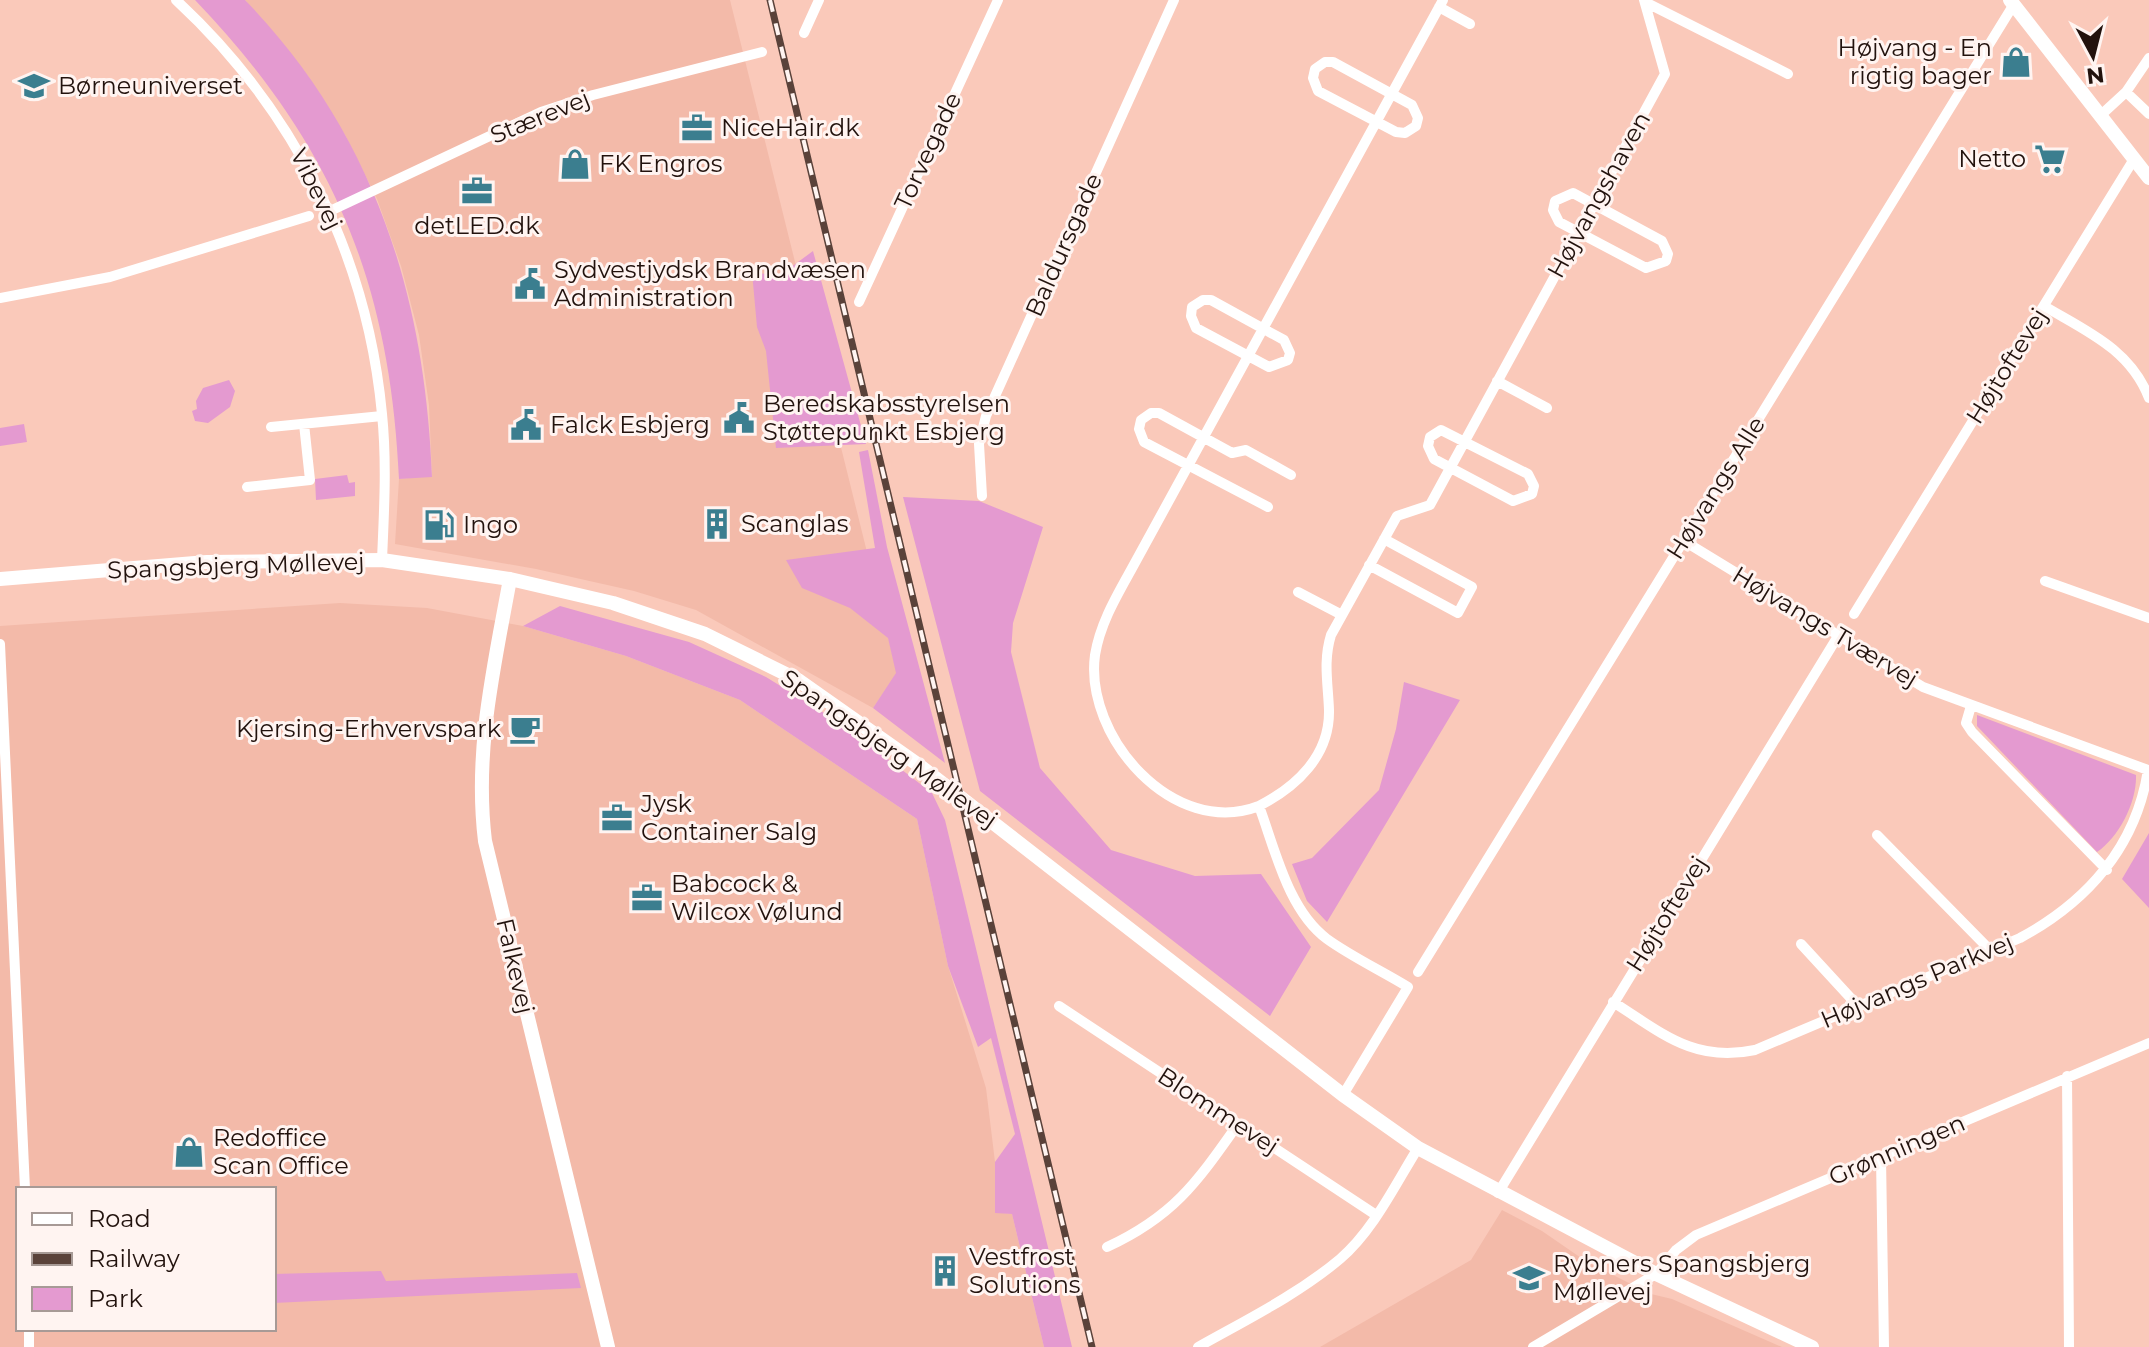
<svg xmlns="http://www.w3.org/2000/svg" width="2149" height="1347" font-family="Montserrat,sans-serif">
<style>
.built{fill:#f3baa9;fill-rule:evenodd}
.green{fill:#e49ad0}
.lines{fill:none;stroke-linecap:round;stroke-linejoin:round}
.street{stroke:#fff;stroke-width:10}
.secondary{stroke:#fff;stroke-width:14}
.rail-casing{stroke:#5a423a;stroke-width:7}
.rail{stroke:#fff4f1;stroke-width:4;stroke-dasharray:12;stroke-linecap:butt}
.labels{text-anchor:middle;stroke-width:6;stroke-linejoin:round;paint-order:stroke}
.poi-label{font-size:24px;fill:#22120d;stroke:#fff4f1;text-anchor:start}
.street-label{font-size:24px;fill:#22120d;stroke:#fff4f1}
</style>
<rect width="100%" height="100%" fill="#fac9ba"/>
<path class="built" d="M245 0H730L897 673 873 708 696 610 634 591 536 569 395 544 399 479 432 476 429 405 419 335 401 266 377 199 345 135 307 75Z
M340 603 427 608 523 626 626 656 740 700 917 819 948 966 986 1088 995 1162V1212L1012 1214 1044 1347H0V626ZM18 1189H274V1329H18Z
M1502 1210 1542 1231 1587 1262 1651 1294 1672 1299 1782 1347H1320L1471 1260Z"/>
<path class="green" d="M195 0H245C374 133 425 295 432 477L399 479C390 281 332 143 195 0Z
M813 251 866 444 776 448 766 351 757 327 752 272 779 276Z
M229 380 235 391 230 407 208 423 195 421 192 411 197 409 196 401 203 388Z
M24 424 27 442 0 446V428Z
M868 450 887 547 945 763 873 708 896 673 888 638 850 608 802 588 786 560 875 548 859 452Z
M347 475 349 483 355 482V496L316 500 315 479Z
M903 497 979 501 1043 527 1013 623 1011 652 1040 768 1111 850 1195 876 1261 874 1311 947 1270 1016 980 791Z
M560 606 689 642 766 677 845 726 932 793 945 820 1072 1347H1044L1012 1214 995 1213V1162L1015 1134 991 1038 978 1047 948 966 917 819 740 700 626 656 523 626Z
M1404 682 1460 700 1327 922 1307 901 1292 864 1312 858 1379 790 1396 729Z
M1977 715 2136 775C2137 802 2119 837 2097 852L1977 726Z
M2149 833V908L2122 879Z
M381 1271 386 1281 577 1273 581 1288 274 1303V1274Z"/>
<g class="lines">
<path class="street" d="M176 0C294 109 367 254 382 414 387 463 384 512 382 560
M1645 2 1788 74
M1439 7 1470 24
M804 33 819 0
M1325 62H1333L1412 105 1418 118 1416 126 1405 133 1396 132 1318 91 1313 78 1315 69Z
M2126 92 2149 114
M2101 115 2126 92 2149 58
M1573 193 1662 241 1668 254 1666 261 1646 268 1559 222 1553 210 1555 201Z
M330 211 541 112 593 95 762 52
M0 298 110 277 309 216
M1203 300H1211L1284 340 1290 353 1288 360 1269 367 1196 328 1191 316 1192 307Z
M859 302 998 0
M2044 306C2086 331 2130 349 2149 398
M1497 381 1547 408
M271 427 382 416
M1441 430 1528 474 1534 486 1532 494 1513 501 1434 459 1428 446 1430 437Z
M247 487 310 480 304 424
M982 496 979 444 986 416 1174 0
M1268 507 1144 442 1139 429 1141 420 1151 413H1159L1232 453 1246 450 1291 475
M1369 565 1458 613 1472 587 1384 539
M2045 581 2149 618
M1298 592 1342 615
M1854 614 2134 159
M0 644 25 1189
M1971 706 1966 723 1972 732 2107 870
M1259 806C1174 839 1084 737 1095 655 1100 624 1116 597 1131 570L1443 0
M1877 835 1990 950
M1801 944 1858 1006
M1418 972 2014 4
M1613 1002C1662 1033 1694 1063 1755 1050L2020 938C2087 902 2136 847 2148 770L1923 687 1684 541
M1059 1006 1376 1215
M2067 1076 2069 1347
M1343 1095 1408 987C1382 971 1352 957 1327 939 1288 910 1275 849 1259 806 1296 787 1330 756 1329 710 1328 683 1323 661 1331 635L1397 516 1430 505 1665 74 1644 0
M1881 1157 1884 1347
M1498 1193 1838 636
M1107 1247C1174 1216 1197 1182 1238 1124
M29 1347V1329
M1198 1347C1246 1320 1297 1295 1340 1259 1373 1231 1395 1185 1418 1148
M1533 1347 1656 1274 1676 1250 1696 1235 2149 1043"/>
<path class="secondary" d="M2010 0 2149 178
M0 579 207 562 382 560 510 579 613 603 705 634 798 680 920 766 1343 1095 1418 1148 1656 1274 1812 1347
M510 579C494 667 474 751 485 841L608 1347"/>
<defs>
<path id="rail" d="M770 0 1092 1347"/>
</defs>
<use href="#rail" class="rail-casing"/>
<use href="#rail" class="rail"/>
</g>
<defs>
<symbol id="shop-bare" viewBox="-9 -9 18 18"><path d="M-5-2.5h2.3a2.7 3.5 0 0 1 5.4 0H5L5.5 6h-11ZM-1.5-2.5h3a1.5 2.3 0 0 0-3 0Z" fill="#3b7e8f" stroke="#fff4f1" stroke-width="2.5" paint-order="stroke"/></symbol>
<symbol id="school-bare" viewBox="-9 -9 18 18"><path d="M0-5L7-2L0 1L-7-2ZM-4 1L0 2.5L4 1V4Q0 6-4 4Z" fill="#3b7e8f" stroke="#fff4f1" stroke-width="2.5" paint-order="stroke"/></symbol>
<symbol id="office-bare" viewBox="-9 -9 18 18"><path d="M-6-3h4V-5.5h4V-3h4V5H-6ZM-1-4.5V-3h2v-1.5ZM-6 0V1H6V0Z" fill="#3b7e8f" stroke="#fff4f1" stroke-width="2.5" paint-order="stroke"/></symbol>
<symbol id="supermarket-bare" viewBox="-9 -9 18 18"><path d="M-6-5.5h2.5l.6 2H6L4.5 2H-2.5L-4.4-4H-6ZM-1.5 3.2a1.3 1.3 0 1 0 .1 0ZM3 3.2a1.3 1.3 0 1 0 .1 0Z" fill="#3b7e8f" stroke="#fff4f1" stroke-width="2.5" paint-order="stroke"/></symbol>
<symbol id="civic-bare" viewBox="-9 -9 18 18"><path d="M-.6-6.5H3V-4.5H.6V-3L4-1V1h2V6H-6V1h2V-1L-.6-3ZM-1.2 2.5V6h2.4V2.5Z" fill="#3b7e8f" stroke="#fff4f1" stroke-width="2.5" paint-order="stroke"/></symbol>
<symbol id="building-bare" viewBox="-9 -9 18 18"><path d="M-4-6H4V6H1V3H-1V6H-4ZM-2.5-4.3h1.7v1.8h-1.7ZM.8-4.3h1.7v1.8H.8ZM-2.5-1h1.7V.8h-1.7ZM.8-1h1.7V.8H.8Z" fill="#3b7e8f" stroke="#fff4f1" stroke-width="2.5" paint-order="stroke"/></symbol>
<symbol id="fuel-bare" viewBox="-9 -9 18 18"><path d="M-5.5-6h7V0h2V4h1.3V-2.5L3-4.5l.8-.8L6-3V5H2.5V1h-1V6h-7ZM-4.2-4.7v3.2H.2V-4.7Z" fill="#3b7e8f" stroke="#fff4f1" stroke-width="2.5" paint-order="stroke"/></symbol>
<symbol id="cafe-bare" viewBox="-9 -9 18 18"><path d="M-5.5-4.5H6V0H3Q3 3.5 0 3.5H-2.5Q-5.5 3.5-5.5 0ZM3-3.2v2h1.7v-2ZM-6 4.5H4V6H-6Z" fill="#3b7e8f" stroke="#fff4f1" stroke-width="2.5" paint-order="stroke"/></symbol>
</defs>
<g fill-rule="evenodd">
<use href="#shop-bare" x="1994" y="40" width="44" height="44"/>
<use href="#school-bare" x="12" y="64" width="44" height="44"/>
<use href="#office-bare" x="675" y="106" width="44" height="44"/>
<use href="#supermarket-bare" x="2028" y="137" width="44" height="44"/>
<use href="#shop-bare" x="553" y="142" width="44" height="44"/>
<use href="#office-bare" x="455" y="169" width="44" height="44"/>
<use href="#civic-bare" x="508" y="262" width="44" height="44"/>
<use href="#civic-bare" x="717" y="396" width="44" height="44"/>
<use href="#civic-bare" x="504" y="403" width="44" height="44"/>
<use href="#building-bare" x="695" y="502" width="44" height="44"/>
<use href="#fuel-bare" x="417" y="503" width="44" height="44"/>
<use href="#cafe-bare" x="503" y="707" width="44" height="44"/>
<use href="#office-bare" x="595" y="796" width="44" height="44"/>
<use href="#office-bare" x="625" y="876" width="44" height="44"/>
<use href="#shop-bare" x="167" y="1130" width="44" height="44"/>
<use href="#building-bare" x="923" y="1249" width="44" height="44"/>
<use href="#school-bare" x="1507" y="1256" width="44" height="44"/>
</g>
<g class="labels">
<g class="poi-label">
<text x="1992" y="56" text-anchor="end">Højvang - En<tspan x="1992" dy="28">rigtig bager</tspan></text>
<text x="58" y="94">Børneuniverset</text>
<text x="721" y="136">NiceHair.dk</text>
<text x="2026" y="167" text-anchor="end">Netto</text>
<text x="599" y="172">FK Engros</text>
<text x="477" y="234" text-anchor="middle">detLED.dk</text>
<text x="554" y="278">Sydvestjydsk Brandvæsen<tspan x="554" dy="28">Administration</tspan></text>
<text x="763" y="412">Beredskabsstyrelsen<tspan x="763" dy="28">Støttepunkt Esbjerg</tspan></text>
<text x="550" y="433">Falck Esbjerg</text>
<text x="741" y="532">Scanglas</text>
<text x="463" y="533">Ingo</text>
<text x="501" y="737" text-anchor="end">Kjersing-Erhvervspark</text>
<text x="641" y="812">Jysk<tspan x="641" dy="28">Container Salg</tspan></text>
<text x="671" y="892">Babcock &amp;<tspan x="671" dy="28">Wilcox Vølund</tspan></text>
<text x="213" y="1146">Redoffice<tspan x="213" dy="28">Scan Office</tspan></text>
<text x="969" y="1265">Vestfrost<tspan x="969" dy="28">Solutions</tspan></text>
<text x="1553" y="1272">Rybners Spangsbjerg<tspan x="1553" dy="28">Møllevej</tspan></text>
</g>
<g class="street-label">
<text transform="translate(540 117) rotate(-22)" y="8">Stærevej</text>
<text transform="translate(928 151) rotate(-65)" y="8">Torvegade</text>
<text transform="translate(316 189) rotate(64)" y="8">Vibevej</text>
<text transform="translate(1599 195) rotate(-61)" y="8">Højvangshaven</text>
<text transform="translate(1064 245) rotate(-66)" y="8">Baldursgade</text>
<text transform="translate(2007 366) rotate(-58)" y="8">Højtoftevej</text>
<text transform="translate(1716 488) rotate(-58)" y="8">Højvangs Alle</text>
<text transform="translate(236 566) rotate(-2)" y="8">Spangsbjerg Møllevej</text>
<text transform="translate(1825 627) rotate(31)" y="8">Højvangs Tværvej</text>
<text transform="translate(889 749) rotate(35)" y="8">Spangsbjerg Møllevej</text>
<text transform="translate(1667 914) rotate(-58)" y="8">Højtoftevej</text>
<text transform="translate(515 966) rotate(77)" y="8">Falkevej</text>
<text transform="translate(1917 981) rotate(-23)" y="8">Højvangs Parkvej</text>
<text transform="translate(1218 1111) rotate(33)" y="8">Blommevej</text>
<text transform="translate(1897 1150) rotate(-23)" y="8">Grønningen</text>
</g>
</g>
<rect x="16" y="1187" width="260" height="144" fill="#fff4f1" stroke="#a79a96" stroke-width="2"/>
<rect x="32" y="1213" width="40" height="12" fill="#ffffff" stroke="#a79a96" stroke-width="2"/>
<text x="88" y="1227" font-size="24" fill="#22120d">Road</text>
<rect x="32" y="1253" width="40" height="12" fill="#5a423a" stroke="#a79a96" stroke-width="2"/>
<text x="88" y="1267" font-size="24" fill="#22120d">Railway</text>
<rect x="32" y="1287" width="40" height="24" fill="#e49ad0" stroke="#a79a96" stroke-width="2"/>
<text x="88" y="1307" font-size="24" fill="#22120d">Park</text>
<g transform="translate(2093 56) rotate(173)" stroke="#fff4f1" stroke-width="6" paint-order="stroke">
<path d="M0-6L14 30L0 20L-14 30Z" fill="#22120d"/>
<text y="-12" font-size="22" font-weight="bold" text-anchor="middle" fill="#22120d">N</text>
</g>
</svg>
